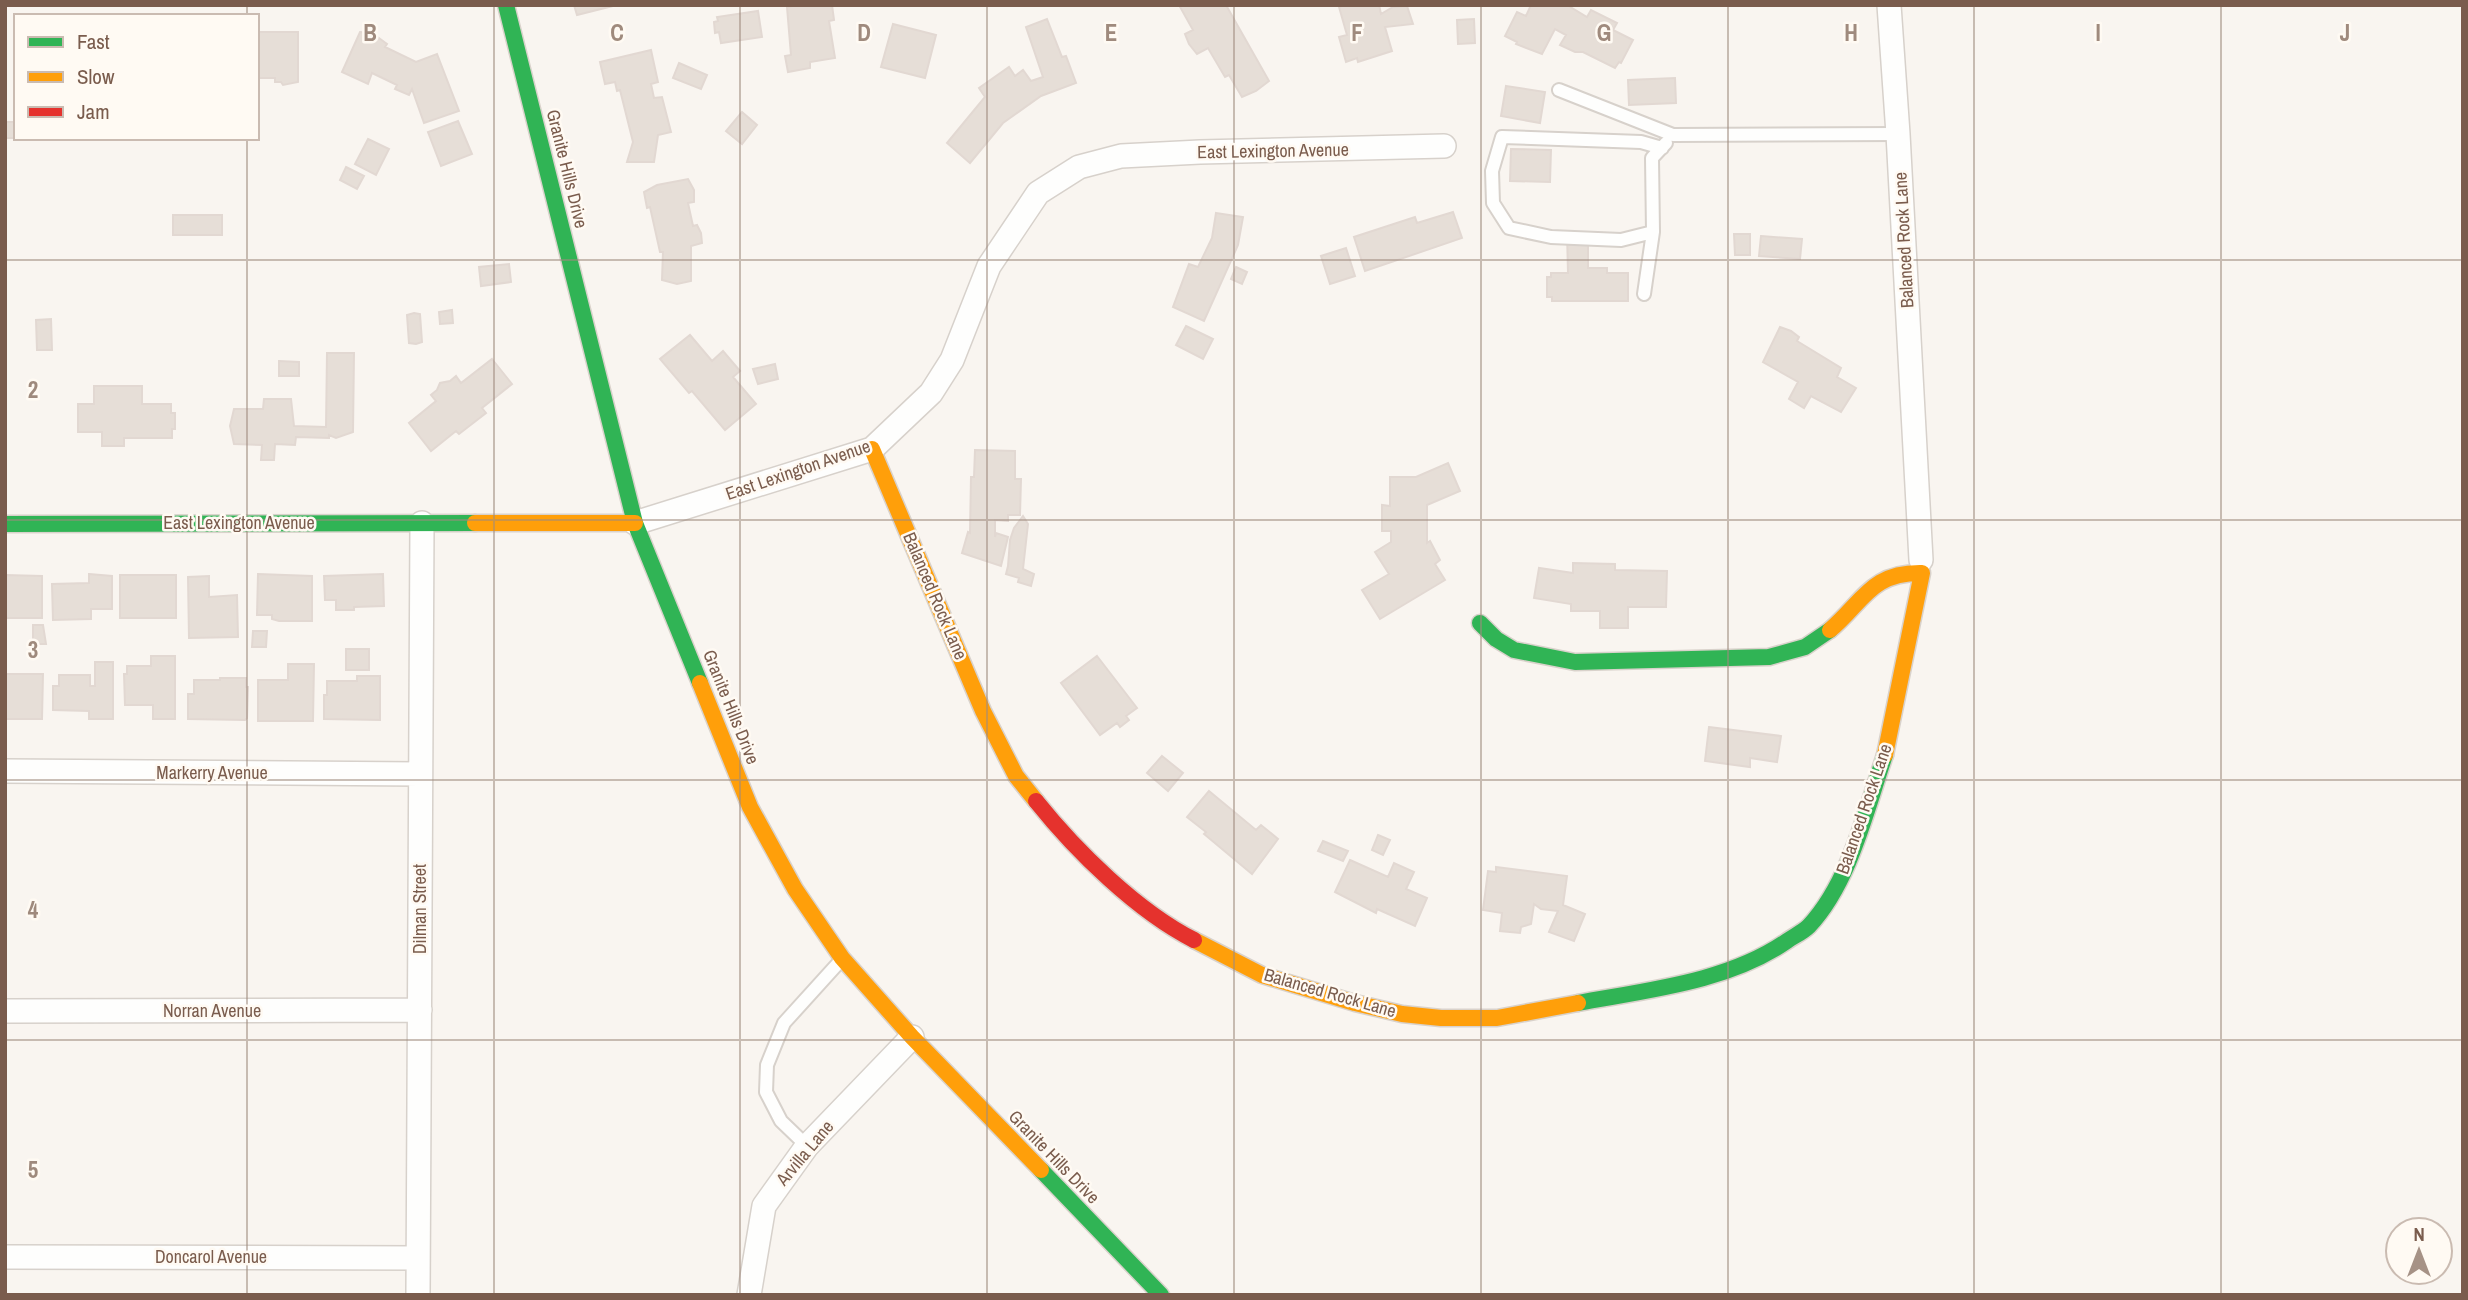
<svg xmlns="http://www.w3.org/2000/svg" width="2468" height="1300" font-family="'Archivo Narrow',sans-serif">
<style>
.building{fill:#e6ded7;stroke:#e2d8d2;stroke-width:2}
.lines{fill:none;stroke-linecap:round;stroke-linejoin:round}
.lane-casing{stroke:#d7d1cb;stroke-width:16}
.street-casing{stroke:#d7d1cb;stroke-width:26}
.fast-casing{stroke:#d9d2cb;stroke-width:19}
.slow-casing{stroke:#d9d2cb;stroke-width:19}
.jam-casing{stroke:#d9d2cb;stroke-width:19}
.lane{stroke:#fefefd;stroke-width:12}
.street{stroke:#fefefd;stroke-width:23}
.fast{stroke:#30b455;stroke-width:16}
.slow{stroke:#ff9f0a;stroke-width:16}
.jam{stroke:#e5322d;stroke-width:16}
.grid{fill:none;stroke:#9f8a7d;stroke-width:2;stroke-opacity:0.55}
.labels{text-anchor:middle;stroke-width:5;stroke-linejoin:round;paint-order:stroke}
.street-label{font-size:18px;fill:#7a5c4d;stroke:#fffaf3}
.grid-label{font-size:23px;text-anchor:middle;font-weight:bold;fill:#9f8a7d;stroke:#fffaf3;stroke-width:5;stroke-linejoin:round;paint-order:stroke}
</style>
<rect width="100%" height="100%" fill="#f9f5f0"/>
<path class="building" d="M574 5H617L577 15Z
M798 5H832L834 20 829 21 835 58 810 62V68L788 72 785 56 791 55 787 7Z
M1179 5H1226L1269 81 1256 91 1242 97 1229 75 1225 77 1208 48 1197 54 1189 44 1185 34 1193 30Z
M1345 5H1379L1381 14 1393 7 1407 6 1413 24 1385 27 1392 51 1358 62 1357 58 1346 62 1339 37 1347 35 1339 7Z
M1531 5H1567L1587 17 1591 10 1617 23 1613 30 1633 40 1621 63 1619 62 1615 68 1583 52H1575L1560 45 1566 35 1555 29 1542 54 1516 44 1517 42 1505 36 1517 12 1526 16Z
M758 11 762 37 721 43 719 32 715 33 714 22 718 21 717 17Z
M1047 19 1062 57 1066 56 1076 83 1041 96 1003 123 970 163 947 143 985 97 979 88 1009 67 1015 76 1023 70 1031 81 1043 77 1026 27Z
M1474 19 1475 43 1458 44 1457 20Z
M893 24 936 35 925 78 881 67Z
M257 32H298V82L283 85 281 82H275V78H257Z
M360 32 372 33 387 44 385 47 416 62 437 54 459 111 424 123 412 89 409 95 395 89 397 85 372 73 368 84 342 72Z
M651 50 658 82 651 84 654 98 662 97 671 132 658 135 654 162H627L633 142 620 90 617 91 615 82 605 84 600 62Z
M679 63 707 75 701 89 673 78Z
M1675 78 1676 103 1629 105 1628 80Z
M1506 86 1545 92 1540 123 1501 116Z
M742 112 757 125 742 144 726 131Z
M458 121 472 154 441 166 428 132Z
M5 122H15L16 138H6Z
M368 139 389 149 376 175 355 164Z
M1511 149 1551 150 1550 182 1510 181Z
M346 167 364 176 357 189 340 180Z
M688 179 694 190V202L688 203 693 226 697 225 701 233 702 243 691 246V281L677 284 662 280 663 252H660L650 207 647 208 644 192 657 185Z
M1453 212 1462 238 1365 271 1354 237 1415 217 1417 223Z
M1216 213 1243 217 1238 245 1204 321 1173 307 1189 264 1198 267 1212 238Z
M173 215H222V235H173Z
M1567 233H1588V268H1607V273H1628V301H1552V297H1547V277H1551V273H1568Z
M1734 234H1750V255H1735Z
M1761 236 1802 239 1800 259 1759 256Z
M1346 248 1355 276 1330 284 1321 256Z
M509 264 511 282 481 286 479 267Z
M1236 267 1247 272 1242 284 1231 279Z
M452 310 453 323 440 324 439 312Z
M414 313 420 314 422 342 416 344 409 343 407 315Z
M51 319 52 350H37L36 320Z
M1186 326 1213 339 1203 359 1176 345Z
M1780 327 1791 331 1799 337 1797 341 1841 368 1837 377 1856 388 1841 412 1811 396 1804 408 1789 399 1798 382 1763 362Z
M690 335 712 361 723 351 740 371 733 377 756 404 725 430 692 391 689 393 660 359Z
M327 353H354L353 432 336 438 329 435V438L296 437 295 445 275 444 274 460H261L262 445 234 444 230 426 234 409H263L264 399H291L294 426 326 427Z
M492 359 512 384 482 408 486 413 459 434 456 431 431 451 409 423 436 401 431 395 437 390 440 383 450 381 456 376 461 383Z
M279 361 299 362V376H279Z
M775 364 778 379 758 384 753 369Z
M94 386H142V404H171V413H175V429H172V438H124V446H102V432H78V404H94Z
M975 450 1015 451V479H1021L1020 515H1008V521L995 520V537L996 533 1008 537 1001 566 962 553 968 532 970 533 971 477H974Z
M1448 463 1460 491 1427 505V543L1430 541 1440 560 1435 564 1445 580 1380 619 1362 590 1389 574 1375 552 1391 542V531H1382V505L1390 506V477H1416Z
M1023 516 1028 524 1023 569 1034 574 1031 586 1018 582 1019 578 1006 574 1008 566 1010 540 1014 528Z
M1573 563 1615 564V570L1667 571 1666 607H1628V628H1600V611H1571V604L1534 598 1539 568 1573 573Z
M89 574 112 576V609H91V619L53 620 52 584 89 583Z
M258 574 312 576V621H279L272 619V615H257Z
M383 574 384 606 354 607V610H336V600H325L324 576Z
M5 575 42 576V618H7L5 615Z
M120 575H176V618H120Z
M209 576V597L237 595 238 637 189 638 188 577Z
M33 625H43L46 644H33Z
M253 631H267L266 647H252Z
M346 649H369V670H346Z
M151 656H175V719H153V705H125L124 674H127V666H151Z
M1097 656 1137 708 1126 716 1129 720 1120 727 1117 723 1100 735 1061 683Z
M95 662H113V719H89V711L53 710V686H59V675H90V686H95Z
M288 664H314L313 721H258V680H288Z
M6 674H43L42 719H5Z
M357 676H380V720L324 719V695H327V681H357Z
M220 678H246V687H248L247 718 245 720 188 719V694H194V680H220Z
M1709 727 1781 736 1777 762 1750 758V767L1705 761Z
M1162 756 1183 773 1168 791 1147 773Z
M1209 791 1256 830 1261 825 1278 839 1252 874 1204 834 1206 832 1187 817Z
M1378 835 1390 840 1383 855 1372 850Z
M1323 841 1348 851 1343 861 1318 851Z
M1350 860 1388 877 1394 863 1414 872 1406 889 1427 898 1415 926 1377 909 1376 913 1335 892Z
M1496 867 1567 876 1563 905 1585 914 1574 941 1549 932 1558 911 1541 909 1534 904 1531 924 1521 927 1520 933 1500 931 1502 913 1483 910 1488 871 1496 872Z"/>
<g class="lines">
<defs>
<path id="lane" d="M1559 90 1673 135 1898 134
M1653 232 1621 240 1551 237 1509 228 1493 203 1492 171 1502 137 1641 142 1662 148
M1644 294 1653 232 1652 158 1666 143
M807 1146 781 1121 766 1092 767 1065 784 1023 842 959"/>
<path id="street" d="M1889 5 1898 134 1921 560
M635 523 872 449 931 393 952 360 989 266 1038 193 1079 167 1121 156 1200 152 1444 146
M5 771 420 774
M5 1011 420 1010
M5 1257 418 1258
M418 1295 422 523
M749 1295 764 1206 807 1146 912 1037"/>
<path id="fast" d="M506 5 635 523 700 683
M5 524 475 523
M1480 623 1496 639 1514 650 1575 662 1769 657 1805 647 1830 630
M1578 1003C1648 990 1728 982 1787 941 1794 936 1803 932 1809 926 1850 882 1866 810 1885 755
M1041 1170 1161 1295"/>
<path id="slow" d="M872 449 983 711 1016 776 1036 801
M475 523H635
M1830 630C1864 601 1871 572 1922 573L1885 755
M700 683 750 807 795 889 842 958 912 1037 1041 1170
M1194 940 1262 975 1355 1003 1402 1014 1441 1018H1497L1578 1003"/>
<path id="jam" d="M1036 801C1076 851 1137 911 1194 940"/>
</defs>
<use href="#lane" class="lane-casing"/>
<use href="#street" class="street-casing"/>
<use href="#fast" class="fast-casing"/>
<use href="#slow" class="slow-casing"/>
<use href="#jam" class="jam-casing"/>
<use href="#lane" class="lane"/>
<use href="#street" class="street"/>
<use href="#fast" class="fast"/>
<use href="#slow" class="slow"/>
<use href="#jam" class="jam"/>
</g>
<path class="grid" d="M247 5V16M494 5V1295M740 5V1295M987 5V1295M1234 5V1295M1481 5V1295M1728 5V1295M1974 5V1295M2221 5V1295M247 138V1295M5 260H2463M5 520H2463M5 780H2463M5 1040H2463"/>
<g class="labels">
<g class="street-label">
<text transform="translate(1273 151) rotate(-1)" y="6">East Lexington Avenue</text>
<text transform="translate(567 169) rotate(76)" y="6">Granite Hills Drive</text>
<text transform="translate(1904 240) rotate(-93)" y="6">Balanced Rock Lane</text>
<text transform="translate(798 470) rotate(-19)" y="6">East Lexington Avenue</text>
<text x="239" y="529">East Lexington Avenue</text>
<text transform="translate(935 596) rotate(67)" y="6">Balanced Rock Lane</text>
<text transform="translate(731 707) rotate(68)" y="6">Granite Hills Drive</text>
<text x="212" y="779">Markerry Avenue</text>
<text transform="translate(1864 809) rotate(-71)" y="6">Balanced Rock Lane</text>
<text transform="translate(420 909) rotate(-90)" y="6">Dilman Street</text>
<text transform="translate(1330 993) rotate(16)" y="6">Balanced Rock Lane</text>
<text x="212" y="1017">Norran Avenue</text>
<text transform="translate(805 1153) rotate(-50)" y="6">Arvilla Lane</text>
<text transform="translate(1054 1157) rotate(46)" y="6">Granite Hills Drive</text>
<text x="211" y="1263">Doncarol Avenue</text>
</g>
</g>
<g class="grid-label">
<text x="370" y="41">B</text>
<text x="617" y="41">C</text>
<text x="864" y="41">D</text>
<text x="1111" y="41">E</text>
<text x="1357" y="41">F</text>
<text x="1604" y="41">G</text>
<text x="1851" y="41">H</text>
<text x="2098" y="41">I</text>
<text x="2345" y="41">J</text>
<text x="33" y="398">2</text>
<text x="33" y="658">3</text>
<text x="33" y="918">4</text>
<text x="33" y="1178">5</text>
</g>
<rect width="2468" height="1300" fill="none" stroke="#7a5c4d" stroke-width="14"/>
<rect x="14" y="14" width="245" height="126" fill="#fffaf3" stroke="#cabbb1" stroke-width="2"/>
<rect x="28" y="37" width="35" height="10" fill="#30b455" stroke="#cabbb1" stroke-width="2"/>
<text x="77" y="49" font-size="21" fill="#7a5c4d">Fast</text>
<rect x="28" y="72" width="35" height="10" fill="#ff9f0a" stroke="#cabbb1" stroke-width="2"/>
<text x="77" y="84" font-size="21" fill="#7a5c4d">Slow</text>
<rect x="28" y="107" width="35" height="10" fill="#e5322d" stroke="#cabbb1" stroke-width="2"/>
<text x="77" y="119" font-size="21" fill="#7a5c4d">Jam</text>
<g transform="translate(2419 1251)"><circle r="33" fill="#fffaf3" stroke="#cabbb1" stroke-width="2"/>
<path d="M0-5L12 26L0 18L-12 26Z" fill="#a69286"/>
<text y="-10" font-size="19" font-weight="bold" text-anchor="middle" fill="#7a5c4d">N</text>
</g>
</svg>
